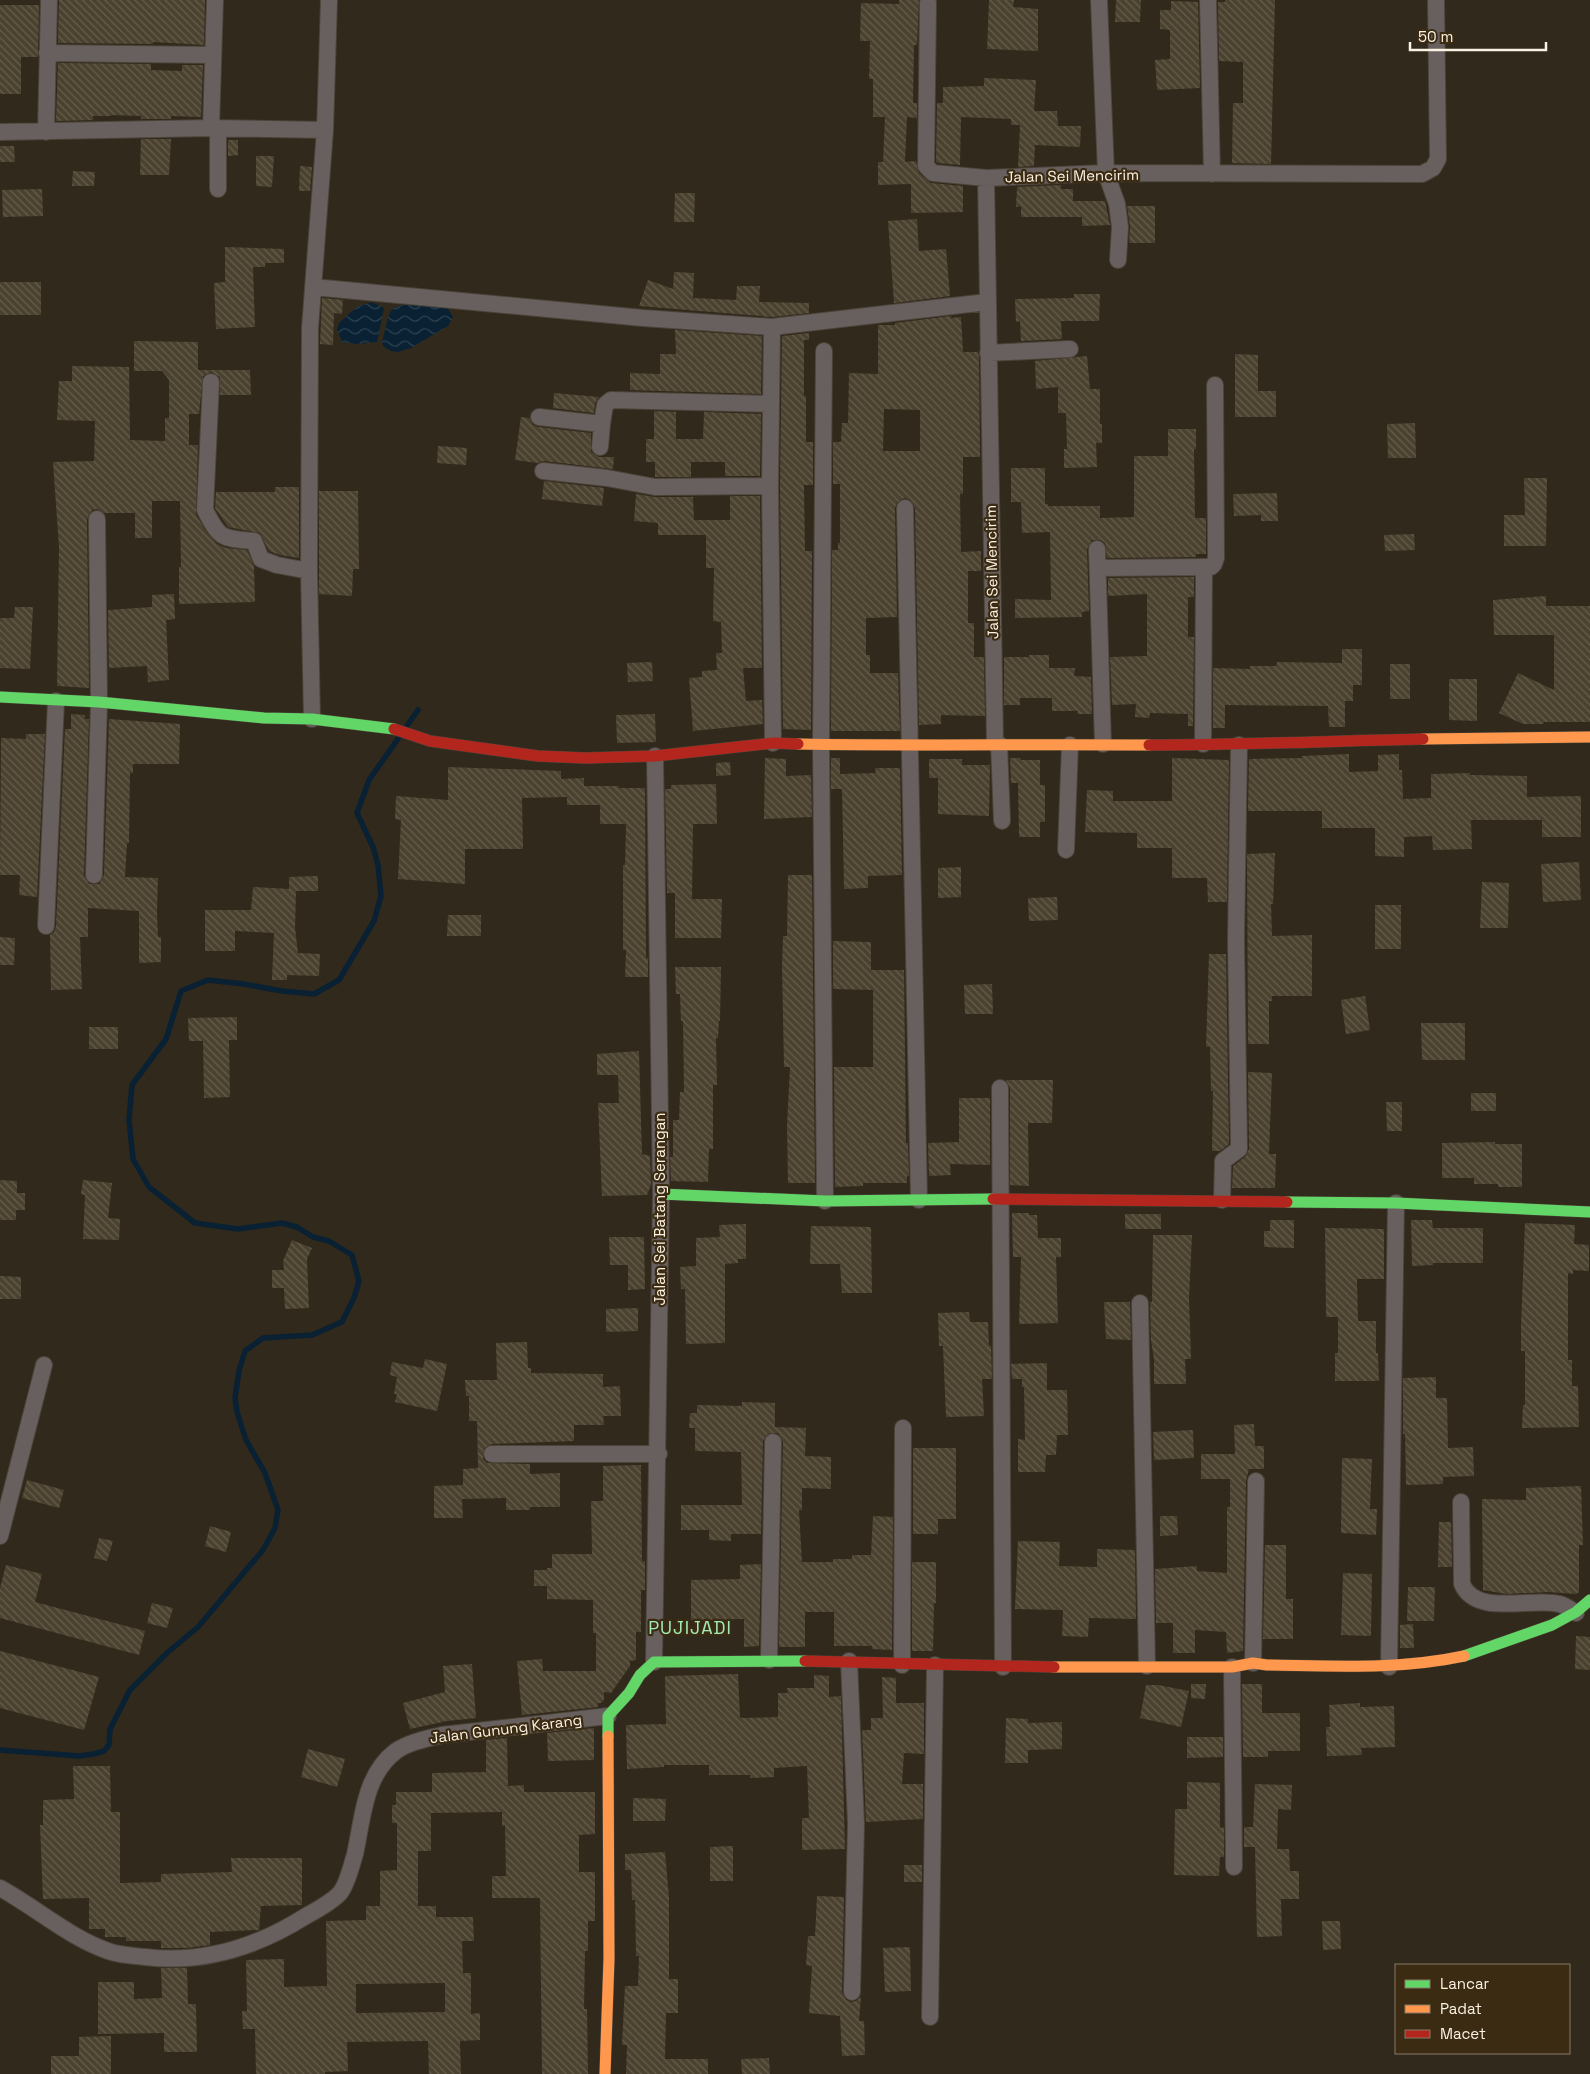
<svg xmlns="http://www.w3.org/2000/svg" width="1590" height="2074" font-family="'Space Grotesk',sans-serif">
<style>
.water{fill:url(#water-waves)}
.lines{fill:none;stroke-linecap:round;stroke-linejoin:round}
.stream{stroke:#092133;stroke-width:5.5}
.building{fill:url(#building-back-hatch);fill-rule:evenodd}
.street-casing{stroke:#4c4439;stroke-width:18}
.fast-casing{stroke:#4c4439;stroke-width:12}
.slow-casing{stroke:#4c4439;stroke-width:12}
.jam-casing{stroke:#4c4439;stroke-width:12}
.street{stroke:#67605f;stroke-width:16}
.fast{stroke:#63d668;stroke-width:11}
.slow{stroke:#ff974d;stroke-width:11}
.jam{stroke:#b3261e;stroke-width:11}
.labels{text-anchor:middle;stroke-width:4.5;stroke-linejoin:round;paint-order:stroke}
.street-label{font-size:15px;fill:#fcf2e3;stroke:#3a2b12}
.quarter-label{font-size:18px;letter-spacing:1px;fill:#a2ebb9;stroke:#3a2b12}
</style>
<defs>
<pattern id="water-waves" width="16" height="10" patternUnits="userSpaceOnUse" patternTransform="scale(1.25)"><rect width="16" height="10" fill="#092133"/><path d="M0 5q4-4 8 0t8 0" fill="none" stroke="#2e4250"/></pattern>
<pattern id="building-back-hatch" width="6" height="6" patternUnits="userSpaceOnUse" patternTransform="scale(1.25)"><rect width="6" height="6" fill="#4b412f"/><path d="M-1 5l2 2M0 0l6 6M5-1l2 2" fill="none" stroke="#665d4d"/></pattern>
</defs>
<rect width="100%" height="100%" fill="#31291b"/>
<path class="water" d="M372 302 384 308 377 342 357 344 342 342 337 329 339 323 357 307Z
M427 303 445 304 453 317 448 326 411 348 398 352 391 351 383 346 382 343C392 303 385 307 427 303Z"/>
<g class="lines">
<path class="stream" d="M406 727 418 710
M0 1750 79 1756 94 1754 104 1751 109 1745 110 1729 130 1690 168 1652 198 1627 263 1550 275 1528 278 1510 265 1473 246 1440 237 1412 235 1398 239 1371 245 1351 263 1338 312 1335 342 1322 354 1298 359 1281 352 1255 329 1241 313 1237 297 1227 282 1223 238 1229 195 1223 149 1187 133 1159 129 1120 132 1085 166 1039 181 991 208 980 244 984 282 991 314 994 339 980 374 921 381 896 378 865 373 847 357 813 369 780 400 736"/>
</g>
<path class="building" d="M59 0H205L204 45 153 42V44L58 43Z
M899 0H919L917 45H914L913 103H917V118L907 117 905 162 916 161 919 173 931 183 963 186V212L911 213V184L878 185V162H883L885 117H873V79H869L870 41H860L861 3 899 4Z
M989 0H1014L1013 7 1038 9V51L987 49Z
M1116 0H1141L1140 22H1115Z
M1225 0H1275L1271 164 1232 163 1233 103H1243V62L1219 61 1218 2H1225Z
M1171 1 1198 2 1200 88 1157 90 1155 60 1170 59V30L1160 29V10H1171Z
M0 5H39L38 57H21V94H0Z
M58 63 151 64V70L182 71V65H203L201 117 171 116V119H141V116L111 115V116H93V120L56 121Z
M984 78 1036 80 1034 111H1057L1058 126H1081L1080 147 1035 145 1034 166 1018 167 1020 125H1011V119L961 117 960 165 938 163 936 162 937 103H943V87L984 86Z
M141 139H171L169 175H140Z
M228 140H238V155L228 156Z
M0 146H14L15 162H0Z
M256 156H274L272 187 256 186Z
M300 166 312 167 310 191H299Z
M73 171 95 172 94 186H72Z
M1061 185V189H1073V201H1105L1110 225 1082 226V217H1021V206L1016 207 1017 187Z
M42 189 43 216 3 217 2 190Z
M675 193H695L694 222H674Z
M1127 206H1155V243H1129L1130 226Z
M917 219 919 251 946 249 950 296 894 303 888 221Z
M225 247 284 249V263H265V267H253L255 327 216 329 214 283 225 282Z
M674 272 694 273 693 298 736 300 737 286H760L759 302 809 303V313L772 317 639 306 648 280 673 289Z
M0 282H41V315H0Z
M1074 294H1100L1099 321H1061L1062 339 1021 341 1020 321 1016 322 1015 299 1074 298Z
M322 298 343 300 342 314 334 313 333 345 320 344Z
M951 316V318L961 317 963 352H978L979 356 980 457H963V494H960L961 552 981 551V571H968V623H974V657H984L985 716 941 715V724L919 725 915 508 910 500 904 498 897 503 895 508 897 617 866 618V655H870V673H898L900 731H831L832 550H838V543H840V484H833V442H841L842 423H848L849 373 878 374V325H895V323ZM884 409 920 410V451H883Z
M675 330 762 336 761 394 630 390V373L660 374V354H676Z
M809 333V340H804V396H806V442H813V485H804L805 551H812L811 730 783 729 780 486 782 336Z
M134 341 198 342V370H250L251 395H220V377L211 372 203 376 199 414H189V445H198L196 515 207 533 217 544 226 548 247 550 254 566 255 602 179 604V567H181L180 501H152V538H135V513H104L97 509 92 510 87 519 89 688 57 686 59 547 53 462 94 461 95 421 57 420 59 381H72V366L129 367 130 440 165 441V418H169V380L162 371H134Z
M1235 354 1258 355V391H1276V417H1235Z
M1087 356 1090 389H1100V424H1102V443H1096L1097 467 1064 468V449H1067L1066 413H1058V387L1036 389 1035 361Z
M554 393 599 397 595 403 594 413 553 408Z
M654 411 676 412V439H703L704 412 761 414 760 476H725V462H691V477H655V462H646V439H654Z
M521 417 529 418 533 425 538 427 591 433V452L599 457H614L613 469 544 461 537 463 515 460Z
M1415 423 1416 458H1388L1387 424Z
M1168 429H1196V449H1194L1195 518H1206V554H1196V557L1107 558 1105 543 1101 540H1092L1087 549 1089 611 1082 612V617L1015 618V599L1051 600 1050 532 1022 533 1021 502H1011V468H1045V504H1048V506H1100V518L1134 517V456H1168Z
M438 446 467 448 466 465 437 463Z
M1524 478H1547L1546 546H1504V515H1525Z
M544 481 604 488 602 506 542 499Z
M275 487H299V558L280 555 269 551 260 533 228 527 215 508 216 492H275Z
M319 491H358L359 569H353L352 596 319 594Z
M1277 493 1278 521H1261V515L1234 516 1233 494Z
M636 494 655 497H693L694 520H730V496H760L762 668H743L746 701 762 700 763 724 693 731 689 678 702 677V671L717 670 716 653H722L721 622 713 621 714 568H706V535H658V523L634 521Z
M1414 534 1415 550 1385 551 1384 535Z
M1194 577V597H1188V637H1194L1193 726H1188V714L1150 713 1149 718 1135 717 1136 704 1112 705 1110 657 1147 656V594L1108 596V578Z
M174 594 175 619 166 620 169 680 148 682 147 666 109 668 108 610 152 607V595Z
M1546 596V606H1590V722H1544L1543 724H1523L1499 713 1518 673 1554 690V635H1494L1493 600Z
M15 607H33L30 669 0 668V618H14Z
M1342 649H1362V685H1353V701H1345V727H1329L1328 706 1225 705V728H1213V668L1250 669V666H1276L1277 662 1342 663Z
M1029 655H1049V668H1075L1074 676 1091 677 1092 714H1077L1078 711H1052V698H1020V705H1004V657H1029Z
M652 662 653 681 628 682 627 663Z
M1390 664H1410V699H1390Z
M1449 679H1477V721L1449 720Z
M71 714 85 715V719H89L84 875 89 884H99L104 875 109 719 180 724 179 764H133V773H130L129 843H127L125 877 158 878 157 912 158 937H161V962L139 963V911L88 908V937H80L82 989 51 990 50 935 54 932 56 926 65 729H71Z
M655 714 656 742 617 743 616 715Z
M26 734H45L37 897 19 895 20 875H0L1 738 26 739Z
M1349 754V772L1378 771V755L1399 754V770H1402L1403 799 1431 798V774L1470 773V775L1527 776V797L1581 796V837H1542V820H1471L1472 849 1433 850 1432 836 1404 837V857L1375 856V828H1322V811H1248L1249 759 1302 758V756Z
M765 758 786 759V776L811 775 812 817 764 819Z
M831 758H840V774L876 773 875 768H900L902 875 868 876V888L844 889 842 789H831Z
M1010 758H1020L1021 760H1040V785H1045V822H1040V837H1019L1018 783H1011Z
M1172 758 1229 760 1227 902H1208L1207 878H1172V848H1137V833L1085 832 1087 790 1113 791V801H1172Z
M929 759H962V765H990L989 816 938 814V778H929Z
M730 762 731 775 716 776V763Z
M448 767 561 771V779L584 778V786H618L619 788H645L646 958H648V977H625L626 950H623V865H625L626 824H600V805H567V797L522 798 523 849H465V884L398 879 401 820 395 819 396 796 448 800Z
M716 784 717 824H693L692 899H722L721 938H675V893H667L665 789H671V785Z
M1275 853 1273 904H1271L1272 936 1312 935V996H1272V1001H1269V1044H1248L1247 854Z
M1579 862 1581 900 1543 902 1541 864Z
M961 867V897L938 898V868Z
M788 875H812L815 1183H788L787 1125 790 1067H784L782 966 783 936H787Z
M318 876V891H296L295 928 298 953 320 954 319 976 287 975V980H272L274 933 235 931V951H205V910H251L253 887 289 889V877Z
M1482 882 1509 883 1508 928H1480Z
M1057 897 1058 920 1029 921 1028 898Z
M1375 905H1401V949H1375Z
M448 915H481V936H447Z
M0 937 15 938 14 965H0Z
M833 941 871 942V970H904L906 1143H908L909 1176H907V1183H863V1186L835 1187 834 1067H873V990L833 989Z
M1209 954H1226L1229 1144 1220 1151H1212L1213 1091H1211L1210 1047H1206Z
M675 967H721L720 1021H719L718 1038H716L717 1085H713V1149H709L708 1182 671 1181 670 1157H673V1120H679L680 1092H684L683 1021H681L680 994H676Z
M992 984 993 1014H965L964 985Z
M1365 996 1370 1030 1346 1034 1341 1000Z
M237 1017V1040H229L230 1097 204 1098 203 1041H189L188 1018Z
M1421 1023H1465V1060H1422Z
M89 1027H118V1049H89Z
M639 1051 642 1154 650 1156 651 1185 647 1195 602 1196 598 1103H619L618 1075H597V1054Z
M1248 1072 1272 1073 1269 1154H1276L1275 1188H1232L1233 1166 1245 1157 1249 1149Z
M1006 1080H1053L1052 1123H1028L1029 1186 1010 1185V1088Z
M1471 1093H1496V1111H1471Z
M959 1098H990V1165L950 1164 951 1175 929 1176 928 1143 959 1142Z
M1386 1102H1402V1131H1387Z
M1495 1142V1144H1522V1187H1498V1184H1474V1178H1442V1143Z
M0 1180 17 1181V1193H25V1210H16V1220H0Z
M83 1180 112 1183 108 1218 120 1219 119 1240 83 1239 85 1195 81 1194Z
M1012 1213H1029V1215H1037L1038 1238H1061V1257H1056L1058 1323 1019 1324 1021 1257H1013Z
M1125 1214H1161V1229H1125Z
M1270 1220H1294V1248L1264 1247V1231H1270Z
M1411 1220H1432L1433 1228H1483V1263H1433V1265L1412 1266Z
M1525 1223 1575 1225 1574 1244 1589 1245V1271L1573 1270V1274L1568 1273V1360H1572V1386H1578L1579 1427 1522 1428 1523 1405H1525V1351H1521V1327Z
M746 1224V1259H738V1263L725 1264V1343L686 1344 685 1289H681L680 1267 696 1266V1238L720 1237 719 1225Z
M811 1226 871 1227 872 1293H842L840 1264H810Z
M1325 1228 1384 1229V1279H1357L1358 1321H1376V1353H1378L1379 1381H1335V1353H1338V1317H1326Z
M1153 1235H1192L1189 1298 1191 1359H1185L1186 1384H1154V1360L1151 1340 1150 1302H1152Z
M609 1237H644L645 1289 628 1290V1265H610Z
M292 1240 312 1248 307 1259 309 1308 285 1309 284 1288H272V1270H284L283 1261Z
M0 1276 21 1277V1299H0Z
M1104 1302H1130L1131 1340 1106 1339Z
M638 1308V1331L606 1332V1309Z
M969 1312 970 1322H988L989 1346H991L992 1379H982L984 1416 946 1417 943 1346H939L938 1313Z
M527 1342 528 1368H531V1373L603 1374V1387L620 1386 621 1416H603L604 1425H574V1441L492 1444 484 1449 483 1459 487 1463 530 1464V1474L560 1473V1507H530V1510H506V1498L462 1499 463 1518H434V1486L463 1485V1469L478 1468 477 1421H469V1396H466L465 1380H497L496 1343Z
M425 1359 447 1364 437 1411 395 1402 397 1394H394L397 1377 390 1375 392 1362 423 1368Z
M1047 1363V1390H1067L1068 1435H1057L1056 1455H1046L1045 1472H1018V1439L1025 1440 1024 1387H1022V1379H1012L1011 1364Z
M1436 1377V1398H1447L1448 1448 1473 1447 1474 1476 1443 1477V1484L1406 1485 1405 1434H1403V1378Z
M742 1402 775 1403V1427L806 1428 805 1456 831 1457V1489L802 1488V1510H799L802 1562H833V1559H852V1555H871L873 1516 893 1517 892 1650 872 1649V1646H834V1612H805V1647H779L783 1442 778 1433 768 1434 763 1441 761 1534H731V1541L709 1540V1530H681V1505H742L741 1452 695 1451V1428H689L690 1413H697V1405L742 1406Z
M1254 1424 1255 1446H1264V1469H1249L1246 1481 1243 1651 1227 1653 1226 1632 1195 1630V1653H1173V1623H1156L1155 1569 1197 1566V1571L1227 1573V1507H1230V1479H1201V1454H1235L1234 1425Z
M1193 1430 1194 1458 1154 1460 1153 1432Z
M913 1448H956V1519H938V1534H913Z
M1342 1458 1372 1459 1370 1509H1377L1376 1535 1341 1533Z
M641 1465 642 1561H645V1590H641V1632H636V1660L630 1661V1666L611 1693 604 1692V1700L601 1703H598V1707L522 1715 517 1661 542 1659 543 1671H596V1633H593V1600L547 1599V1586H534V1570H547V1568H552V1554H592L591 1501H603V1466Z
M27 1480 64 1490 59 1508 22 1498Z
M1581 1486 1583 1545H1579V1592L1576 1594 1548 1592 1506 1594 1483 1590 1482 1499 1526 1500V1488Z
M1160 1516H1177L1178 1535 1160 1536Z
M1439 1522H1451L1452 1567H1438Z
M210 1526 231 1532 226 1552 205 1546Z
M99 1538 113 1541 107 1561 94 1558Z
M1018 1541 1060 1542 1059 1566 1097 1567V1549L1135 1550 1136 1619 1089 1618 1088 1637 1062 1636 1063 1610 1015 1609Z
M1265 1545H1286V1599H1293V1639H1263Z
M912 1562H936V1603H934L933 1651H912Z
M761 1564 759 1646 744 1647V1619L691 1620V1580L740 1579V1565Z
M6 1565 42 1574 35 1602 145 1631 139 1655 0 1618V1588Z
M1343 1573 1372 1574 1371 1636 1341 1635Z
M1408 1587H1435L1434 1621H1407Z
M152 1603 173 1608 167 1628 147 1623Z
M1413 1624 1414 1648H1400V1625Z
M1576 1636 1590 1637V1670L1575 1669Z
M0 1651 99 1677 84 1730 0 1708Z
M472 1664 476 1718 447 1721 410 1729 403 1703 445 1692 443 1666Z
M738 1674 740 1717 742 1718 778 1717V1693H788L787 1688H814V1675L829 1676V1697L841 1696 845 1849 802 1850V1818H809L807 1766 774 1768V1777L750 1778V1775H709V1765H664V1767L627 1769 626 1725 666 1724 665 1676Z
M882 1677 896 1678V1703H924V1754L904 1753 902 1784H923V1819L866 1822 862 1730H871V1718H883Z
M1191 1684H1206L1205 1699 1191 1698Z
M1242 1684H1262V1713H1300V1751H1268V1757H1243Z
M1146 1685H1158L1189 1691 1181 1727 1140 1718Z
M1360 1703V1707L1394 1706 1395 1747 1361 1748 1362 1755 1327 1756 1326 1727H1330L1329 1705Z
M1006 1718 1028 1719V1723L1062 1722V1749L1028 1750V1763H1005Z
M594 1728V1760L548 1761 547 1733Z
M1187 1737H1223V1757L1187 1758Z
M507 1738 508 1786 524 1785V1792H595V1834L579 1835V1872H595V1921H588V1951H585L584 2009H587L588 2074H542L540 1898H492V1876H506L505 1825 502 1826V1812L431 1813V1851H418V1906H436V1917H473L474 1941H462L463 1973H471V2014L480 2013V2040L460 2041 461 2074H429L428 2041 347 2042 348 2071 325 2072V2074H256L255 2029H243L242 2011H247L246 1960 284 1959V1987L327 1986 326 1921 366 1920V1906H380V1871L397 1870V1823H392V1805H396V1792H432V1773L486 1772V1740ZM445 1983V2012L356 2013V1984Z
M308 1749 345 1759 337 1787 301 1777Z
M73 1766H110L111 1812H120V1883L161 1882V1874L232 1872 231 1858H302V1905L261 1906 259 1930 210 1932V1945L187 1948H161V1941H126V1937H105V1929H89V1898L43 1899 40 1825H43V1800L74 1799Z
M1187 1782 1220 1783V1828L1224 1827V1857H1220L1219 1876 1174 1875 1175 1809H1187Z
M1255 1784 1292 1785 1291 1810 1278 1809 1277 1849H1289L1290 1871H1299V1899H1281L1282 1936 1257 1937 1255 1847H1244V1827H1253Z
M633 1798 666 1799 665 1821H633Z
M733 1846V1881H710V1847Z
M665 1852 669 1898V1979H678V2013H666L665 2059H708V2074H626L627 2045H622L625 1986H638L639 1956H636L635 1900H632L631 1870H625V1854Z
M904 1865H922V1882H904Z
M817 1896 844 1897 842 1992 846 2000 851 2002 856 2001 861 1997 859 2021H864L865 2055 842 2056 840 2016 809 2013 812 1966 806 1965 808 1936H815Z
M1322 1921H1340L1341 1949 1323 1950Z
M910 1947 911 1991 885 1992 883 1948Z
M161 1968H187L188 2004H196L197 2052H164V2033L98 2034V1982H134V1999L162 1998Z
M111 2036V2074H51V2056H79V2037Z
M769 2058 770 2074H742L741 2059Z"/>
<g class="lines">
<defs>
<path id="street" d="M1099 0 1106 173 1117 204 1120 227 1118 260
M1208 0 1212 174
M928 3 926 166 933 173 986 178 1106 173 1422 174 1433 168 1438 159 1436 0
M47 53 213 55
M211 128 215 0
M0 132 211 128 325 130
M46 132 49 0
M986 178 995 744
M218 189V129
M313 287 643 318 772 327 987 302
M772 327 770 486 773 743
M824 351 821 744 825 1201
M988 353 1070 349
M211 382 205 510C220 540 222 538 254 541L261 559 277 565 309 571
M539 417 602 424 605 405 611 400 770 404
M600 447 602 424
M543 471 607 478 655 487 770 486
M905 508 919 1200
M1097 549 1103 744
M1098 568 1204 567
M312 719 309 571 310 328 325 130 329 0
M999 744 1002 821
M1203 744 1204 567H1211L1214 564 1216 558 1215 385
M1066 850 1070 745
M94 875 99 702 97 519
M46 926 56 701
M1000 1088 1003 1667
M1222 1200 1223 1161 1239 1149 1236 940 1239 745
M1140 1303 1147 1666
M492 1454H659
M1461 1502 1462 1584C1476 1617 1532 1597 1559 1604 1565 1605 1571 1610 1576 1613
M0 1536 44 1365
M769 1660 773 1442
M849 1661 856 1824 852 1992
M654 1662 661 1194 655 756
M1253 1663 1256 1481
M902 1665 903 1428
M1232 1667 1234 1867
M1389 1667 1396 1203
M0 1888C35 1907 70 1938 108 1951 119 1955 133 1956 145 1957 203 1964 257 1947 306 1916 317 1910 332 1902 340 1893 347 1885 352 1864 355 1854 363 1818 364 1775 396 1751 409 1742 426 1739 442 1735L608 1716
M930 2017 935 1665"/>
<path id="fast" d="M0 697 99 702 264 718 312 719 394 729
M661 1194 825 1201 993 1199
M1287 1202 1396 1203 1590 1212
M1464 1656 1552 1625 1576 1612 1590 1600
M608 1736V1716L629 1693 640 1675 654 1662 805 1661"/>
<path id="slow" d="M1423 739 1590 737
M798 744C915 746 1032 744 1149 745
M1054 1667H1232L1253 1663 1267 1665C1333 1666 1399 1670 1464 1656
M605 2074 609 1959 608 1736"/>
<path id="jam" d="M394 729 430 741 538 756 585 758 655 756 773 743 798 744
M1149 745C1241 745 1332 741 1423 739
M993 1199 1287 1202
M805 1661 1054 1667"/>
</defs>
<use href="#street" class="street-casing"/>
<use href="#fast" class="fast-casing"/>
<use href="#slow" class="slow-casing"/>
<use href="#jam" class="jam-casing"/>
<use href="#street" class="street"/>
<use href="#fast" class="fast"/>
<use href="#slow" class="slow"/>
<use href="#jam" class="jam"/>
</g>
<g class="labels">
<g class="street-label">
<text transform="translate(1072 176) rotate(-1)" y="5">Jalan Sei Mencirim</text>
<text transform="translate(992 572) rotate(-91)" y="5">Jalan Sei Mencirim</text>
<text transform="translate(660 1209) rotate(-90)" y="5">Jalan Sei Batang Serangan</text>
<text transform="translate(506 1729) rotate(-7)" y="5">Jalan Gunung Karang</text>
</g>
<g class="quarter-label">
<text x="690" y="1634">PUJIJADI</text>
</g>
</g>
<rect x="1395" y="1964" width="175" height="90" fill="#3a2b12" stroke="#887b66"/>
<rect x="1405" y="1980" width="25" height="8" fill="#63d668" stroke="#887b66"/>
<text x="1440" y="1989" font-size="15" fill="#fcf2e3">Lancar</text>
<rect x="1405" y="2005" width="25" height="8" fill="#ff974d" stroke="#887b66"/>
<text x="1440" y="2014" font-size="15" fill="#fcf2e3">Padat</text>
<rect x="1405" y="2030" width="25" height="8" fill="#b3261e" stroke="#887b66"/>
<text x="1440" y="2039" font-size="15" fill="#fcf2e3">Macet</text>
<path d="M1410 42v8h136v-8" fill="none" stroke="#fcf2e3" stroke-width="2.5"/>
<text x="1418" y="42" font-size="15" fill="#fcf2e3" stroke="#3a2b12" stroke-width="4" paint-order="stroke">50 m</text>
</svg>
